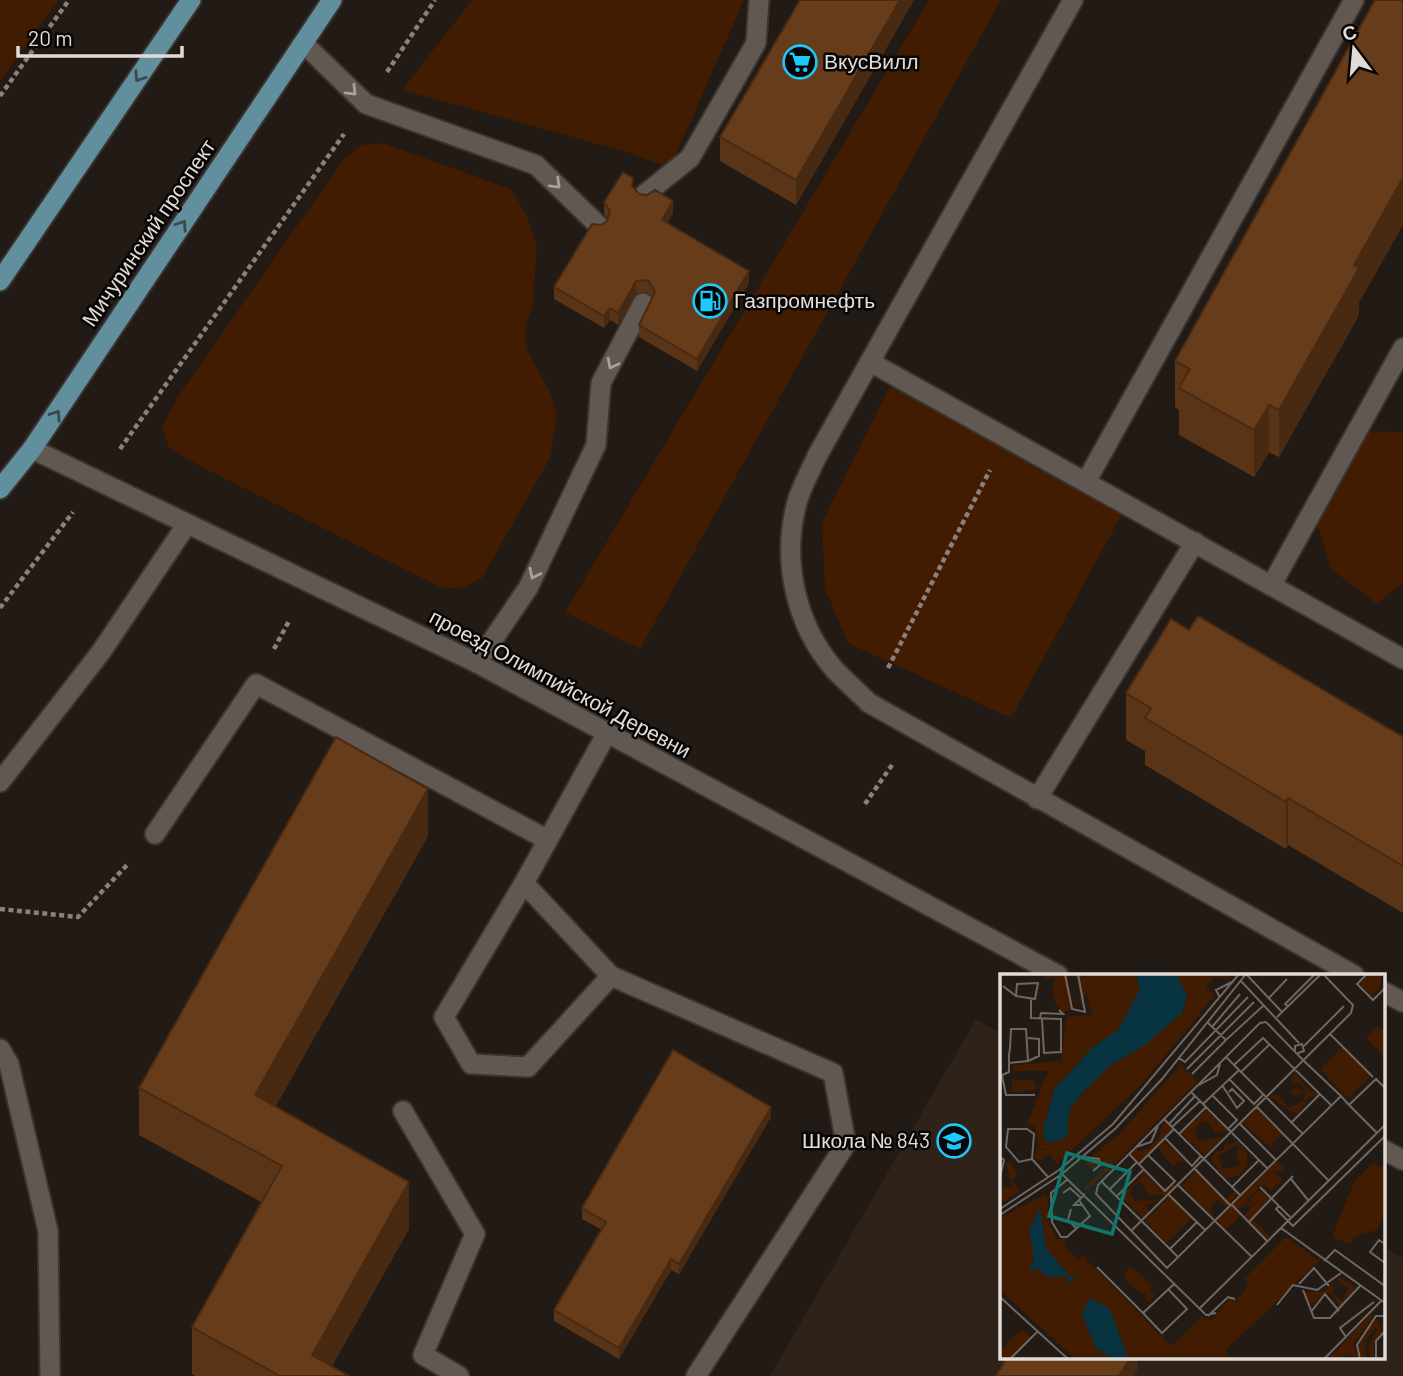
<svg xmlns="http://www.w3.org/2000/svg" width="1403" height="1376" font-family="Barlow,sans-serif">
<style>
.built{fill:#2f2219}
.green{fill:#411c00}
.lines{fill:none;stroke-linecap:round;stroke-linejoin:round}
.service-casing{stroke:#3a3431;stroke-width:23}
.minor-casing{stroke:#3a3431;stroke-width:23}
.primary-casing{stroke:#3a3431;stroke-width:23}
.path{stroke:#88817c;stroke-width:4.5;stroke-dasharray:5 3.5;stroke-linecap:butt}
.service{stroke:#625852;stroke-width:19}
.minor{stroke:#625852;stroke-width:19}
.primary{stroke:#628f9e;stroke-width:19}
.wall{fill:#593417}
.shaded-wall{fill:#482a13}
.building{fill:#673c1b;stroke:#482a13;stroke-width:2}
.oneway{stroke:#354a51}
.oneway2{stroke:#a8a19c}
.labels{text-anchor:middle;stroke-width:5;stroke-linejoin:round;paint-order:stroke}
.poi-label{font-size:21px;fill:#e2dcd8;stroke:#080604;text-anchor:start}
.street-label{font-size:21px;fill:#e2dcd8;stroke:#080604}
.inset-road{fill:none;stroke:#6f6862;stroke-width:2}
.view{fill:#0f766e;fill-opacity:0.15;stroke:#0f766e;stroke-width:3.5}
.inset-edge{fill:none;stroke:#e2dcd8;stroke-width:3.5}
</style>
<rect width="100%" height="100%" fill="#221a14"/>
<path class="built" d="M976 1019 1002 1034V1357H1384V1247L1403 1258V1376H770Z"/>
<path class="green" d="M0 0H59L0 81Z
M472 0H744L670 168 630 153 402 90Z
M929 0H1001L640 649 565 612Z
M383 143 511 189 526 214 537 246 533 304 525 329 527 349 551 395 557 414 550 458 482 578 461 589 440 587 200 466 169 448 162 427 177 398 343 160 361 145Z
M895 376 1128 503 1011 718 848 643 825 588 822 522Z
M1357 431 1403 432V583L1377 604 1331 569 1313 510Z"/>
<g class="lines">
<defs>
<path id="service" d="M1073 0 817 456C810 472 800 489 796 506 782 562 796 625 834 669 845 681 858 692 869 703L1354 975
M303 43 366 104 536 165 598 225
M644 195 690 158 756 43 759 0
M870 362 1403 659
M1087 480 1354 0
M1271 586 1403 348
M477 663 528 588 596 445 601 383 643 303
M607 733 524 883 444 1017 471 1064 528 1067 611 976
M0 782 101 652 187 524
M1037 799 1195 542
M155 834 256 684 548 840
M524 883 611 976 833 1073 846 1144 696 1376
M1384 992 1403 1002
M0 1049 9 1064 48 1231 50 1376
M403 1111 475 1234 423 1355 459 1376"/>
<path id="minor" d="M32 449 477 663 1058 975
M1384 1150 1403 1160"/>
<path id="primary" d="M0 281 191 0
M0 489 32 449 332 0"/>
</defs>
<use href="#service" class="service-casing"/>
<use href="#minor" class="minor-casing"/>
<use href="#primary" class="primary-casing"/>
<path class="path" d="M387 72 435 0
M0 96 69 0
M120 449 344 134
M0 608 73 512
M274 649 289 621
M888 668 990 470
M865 804 894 762
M0 909 78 917 129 863"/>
<use href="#service" class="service"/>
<use href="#minor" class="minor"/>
<use href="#primary" class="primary"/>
</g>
<path class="wall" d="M800 0H914L796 205 720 161V137Z
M633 188 639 194 673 213 667 223 749 283 697 371 639 337V325L652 298 648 292 636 293 618 325 610 320 604 328 554 299V287L601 225 607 221 608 219 604 214V202Z
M1359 303V315L1279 457 1269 452 1254 477 1179 435V410L1175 407V361Z
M1189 630 1403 737V913L1288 845 1286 849 1145 765V751L1126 740V693Z
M428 836 275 1107 409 1229 332 1366 349 1376H195L192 1374V1327L261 1202 139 1135V1088Z
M771 1117 679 1274 671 1270 619 1359 554 1321V1310L602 1230 582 1219V1208Z"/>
<path class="shaded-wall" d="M900 0H914L796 205V180Z
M1403 178V225L1359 303V315L1279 457V410L1354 265Z
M673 201V213L662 232V220Z
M749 271V283L697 371V359Z
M636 281V293L618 325V313Z
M610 308V320L604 328V316Z
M1269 405V452L1254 477V430Z
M428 789V836L255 1143V1095Z
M1288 798V845L1286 849V802Z
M771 1107V1117L679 1274V1264Z
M409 1182V1229L326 1376 312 1355Z
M671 1259V1270L619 1359V1348Z
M1131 1357H1138V1368L1134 1376H1119Z"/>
<path class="building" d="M800 0H900L796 180 720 137Z
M1375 0H1403V178L1354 265 1359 268 1279 410 1269 405 1254 430 1179 388 1190 369 1175 361Z
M623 172 633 178 632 186 639 194 647 195 655 190 673 201 662 220 749 271 697 359 639 325 655 292 648 280 636 281 618 313 610 308 604 316 554 287 592 224 601 225 607 221 610 211 604 202Z
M1198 616 1403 737V866L1288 798 1286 802 1145 718 1151 708 1126 693 1171 619 1189 630Z
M336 737 428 789 255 1095 409 1182 312 1355 349 1376H280L192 1327 282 1166 139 1088Z
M673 1050 771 1107 679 1264 671 1259 619 1348 554 1310 606 1222 582 1208Z
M1007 1357H1131L1119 1376H996Z"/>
<defs><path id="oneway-chevron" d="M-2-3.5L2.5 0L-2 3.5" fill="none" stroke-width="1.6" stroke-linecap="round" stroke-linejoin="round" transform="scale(1.75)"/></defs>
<g class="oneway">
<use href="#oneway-chevron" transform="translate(139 77) rotate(124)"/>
<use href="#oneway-chevron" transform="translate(182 225) rotate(-56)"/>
<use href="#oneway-chevron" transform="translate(56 415) rotate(-56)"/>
</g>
<g class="oneway2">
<use href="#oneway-chevron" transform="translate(352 91) rotate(45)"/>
<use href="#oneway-chevron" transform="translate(556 184) rotate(44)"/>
<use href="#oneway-chevron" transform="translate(612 364) rotate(117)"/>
<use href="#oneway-chevron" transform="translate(534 574) rotate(116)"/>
</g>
<defs>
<symbol id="supermarket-ring" viewBox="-11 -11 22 22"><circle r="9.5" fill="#080604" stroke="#1bc9fc" stroke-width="1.5"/><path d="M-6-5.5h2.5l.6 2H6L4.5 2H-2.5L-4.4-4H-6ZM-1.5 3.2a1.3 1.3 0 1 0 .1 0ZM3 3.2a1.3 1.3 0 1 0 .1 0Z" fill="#1bc9fc"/></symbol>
<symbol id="fuel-ring" viewBox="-11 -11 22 22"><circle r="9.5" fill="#080604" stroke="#1bc9fc" stroke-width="1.5"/><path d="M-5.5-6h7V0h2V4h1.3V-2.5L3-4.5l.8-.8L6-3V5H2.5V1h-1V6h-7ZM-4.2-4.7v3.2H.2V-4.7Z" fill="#1bc9fc"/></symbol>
<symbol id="school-ring" viewBox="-11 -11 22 22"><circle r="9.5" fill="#080604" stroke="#1bc9fc" stroke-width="1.5"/><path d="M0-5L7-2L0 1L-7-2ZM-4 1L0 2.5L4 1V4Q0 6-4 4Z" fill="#1bc9fc"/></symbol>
</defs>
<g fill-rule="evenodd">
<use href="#supermarket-ring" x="781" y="43" width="38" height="38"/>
<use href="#fuel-ring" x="691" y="282" width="38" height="38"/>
<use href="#school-ring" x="935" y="1122" width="38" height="38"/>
</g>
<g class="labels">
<g class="poi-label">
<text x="824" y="69">ВкусВилл</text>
<text x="734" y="308">Газпромнефть</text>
<text x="930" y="1148" text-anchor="end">Школа № 843</text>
</g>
<g class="street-label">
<text transform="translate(149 233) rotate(-56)" y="7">Мичуринский проспект</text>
<text transform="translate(560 684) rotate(28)" y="7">проезд Олимпийской Деревни</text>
</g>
</g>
<g transform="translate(1000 974)">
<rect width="385" height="385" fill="#221a14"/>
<path d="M44 0H67L74 35 64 38 57 32 52 17 55 3 44 5ZM76 0 87 4 84 0H136L140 15 119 55 55 114 43 162 67 151 70 133 108 93 182 39 186 29 176 0H232L228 5 214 3 206 13 215 21 142 110 57 190 49 180 39 187 35 183 36 173 42 176 47 175 39 174 35 152 27 150 48 97H13V91L61 87 67 43 92 40 86 16 82 36ZM370 0H382L380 14 372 22 360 10ZM378 52 385 58 384 83 366 64ZM343 73 371 102 348 124 320 95ZM181 90 197 108 87 217 84 214 109 191 101 189 95 196 84 189 121 158ZM295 99 309 116 320 120 309 123 299 140 293 138V145L292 139 270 122 279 121 288 134 304 127 305 119 299 120V126L298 121 290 119 297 111 300 118 305 117 302 111 293 109 291 103ZM12 106H33L37 116 12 118ZM258 134 291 168 280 162 270 171 279 181 243 149ZM206 136 229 157 216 159 206 147 197 151 195 160 199 167 224 162 205 181 181 159ZM165 146 174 155 163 166 187 189 179 187 173 193 158 173 139 190 129 180 137 173 138 177 148 175 158 165ZM227 166 229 170 237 167 247 178V192L238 202 225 204 211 186 215 178 223 176ZM236 171 240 172 236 181 241 192 223 195 218 182ZM10 187 18 201 12 206 20 216 3 228 1 214 12 212 6 190ZM277 187 284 194 282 199 277 196 274 199 283 205 271 217 264 210 246 226 252 231 251 224 259 216 272 225 252 245 269 262 266 266 243 243 251 234 246 229 238 237 241 241 226 256 217 246ZM372 190 385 193V237L377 256 354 263 351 270 332 263 354 208ZM196 196 205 206 200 211 206 207 225 226 235 217 238 219 226 233 218 225 210 233 214 244 182 212ZM142 197 161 216 177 209 166 221H148L141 208 134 211 130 219 136 230 137 223 140 227 162 225 146 231 148 238 143 244 120 222 140 205ZM47 219 49 248 57 265H65L66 273 79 286 83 282 171 372 202 342 211 347 230 324 237 325 249 311 244 305 286 263 319 287 226 376 231 385H75L0 316V244ZM170 222 193 244 166 269 145 247ZM128 293 134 295 160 320 151 313 149 318 156 320 149 328 144 323 148 319H140L124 304ZM339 302 356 314 339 333 334 322 326 319 311 331 304 318H322L334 309 333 320 342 327 349 314 337 307ZM371 340 374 342 353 370 359 385 347 380 341 385H328ZM376 344 382 357 373 372 375 385 370 383 368 372 378 356 375 353 364 368 366 384 361 385 358 372ZM22 355 30 363 8 385H0V376Z" fill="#411c00" fill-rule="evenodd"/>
<path d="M136 0H176L187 22 182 39 145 71 108 93 78 124 69 137 67 163 51 169 45 166 43 155 55 114 93 73 119 55 140 15ZM40 234 46 274 70 303H76L69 309 66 302 48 303 37 295 28 297 34 286 29 256ZM90 324 110 335 128 385H113L96 374 82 341Z" fill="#083341"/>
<path class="inset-road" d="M65 0 72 35 85 38 78 0M246 0 282 38M367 0 357 10 373 26 385 14M240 6 299 69M3 12 16 22 35 25 38 9 17 10 16 22M220 24 216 16 232 8M31 25V44L61 45V78L44 79 42 45M268 25 287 5M288 32 285 30 315 0M277 43 321 0M40 44 41 39 63 40 59 36M207 48 226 66 264 31M212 53 240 20M330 60 373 103M304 72 344 32M295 77V72L302 70 304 77 298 79M226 83 302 159M179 84 185 88 248 23M28 87 39 82V65L28 64M234 91 263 64 331 131M187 95 254 28M241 98 270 70M192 100 226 66M0 102 9 98V81L10 74 11 55H26L28 87 9 89M2 102 6 121H35M229 105 254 130 264 120M199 111 217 101 220 90M222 111 237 134 244 127 232 115 229 118M191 118 267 194M212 121 237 146 228 155M341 122 167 294 96 220 98 211 260 49 266 48 304 87 341 122 349 131 377 159M203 130 239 96M349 131 376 105 385 114M257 133 329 207M164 145 240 221M292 148 320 120M169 150 195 122M240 150 276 186M172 153 200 127M8 155H27L34 160 32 185 19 188 6 173ZM179 160 206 133M165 164 192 192 201 182M136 173 151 168 158 152M129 180 165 217 175 207 148 181M0 183 4 186 0 203M84 183 99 185 100 191 93 197M32 185 48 203M139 190 174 155M195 195 230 231M62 200 206 341 216 339M68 205 51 219 52 248 61 263H67L90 242 79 226M291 205 308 226M101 207 178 283M178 211 252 283M232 213 259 186M260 213 290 243M110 215 137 188M63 219 70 214 81 224M168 220 205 256M117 222 144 195M231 230 267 267M82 231H74L85 220M279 232 276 235 293 252 385 162M0 235 59 196 113 150 239 0M71 235 68 246 76 254M0 241 62 200 116 154 162 105 246 0M249 248 293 202M281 254 385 329M131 257 351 39 353 31 323 0M385 270 379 266 370 278 385 289M170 275 197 248M324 287 335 276 385 312M97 293 143 339 174 310M299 310 314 294 329 312M303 316 314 344H330L360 312M0 323 68 385M277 331 293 311 317 316 341 299M199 335 385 151M311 338 325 320 339 337M143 339 162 359 187 335 168 315M208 342 228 323 235 325M346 363 340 354 374 328M10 385 38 357M324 385 381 327M360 385 357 371 376 342H385M376 385V367L385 357"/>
<path class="view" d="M67 179 130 198 112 260 49 242Z"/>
<rect width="385" height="385" class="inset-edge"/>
</g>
<g transform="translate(1354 49) rotate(344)" stroke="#080604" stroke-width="5" paint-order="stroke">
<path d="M0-5L12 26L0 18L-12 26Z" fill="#e2dcd8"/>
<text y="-10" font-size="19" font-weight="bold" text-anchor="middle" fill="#e2dcd8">С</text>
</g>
<path d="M18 46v10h164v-10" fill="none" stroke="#e2dcd8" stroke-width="3.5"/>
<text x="28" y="46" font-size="21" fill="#e2dcd8" stroke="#080604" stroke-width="5" paint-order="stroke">20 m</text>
</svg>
